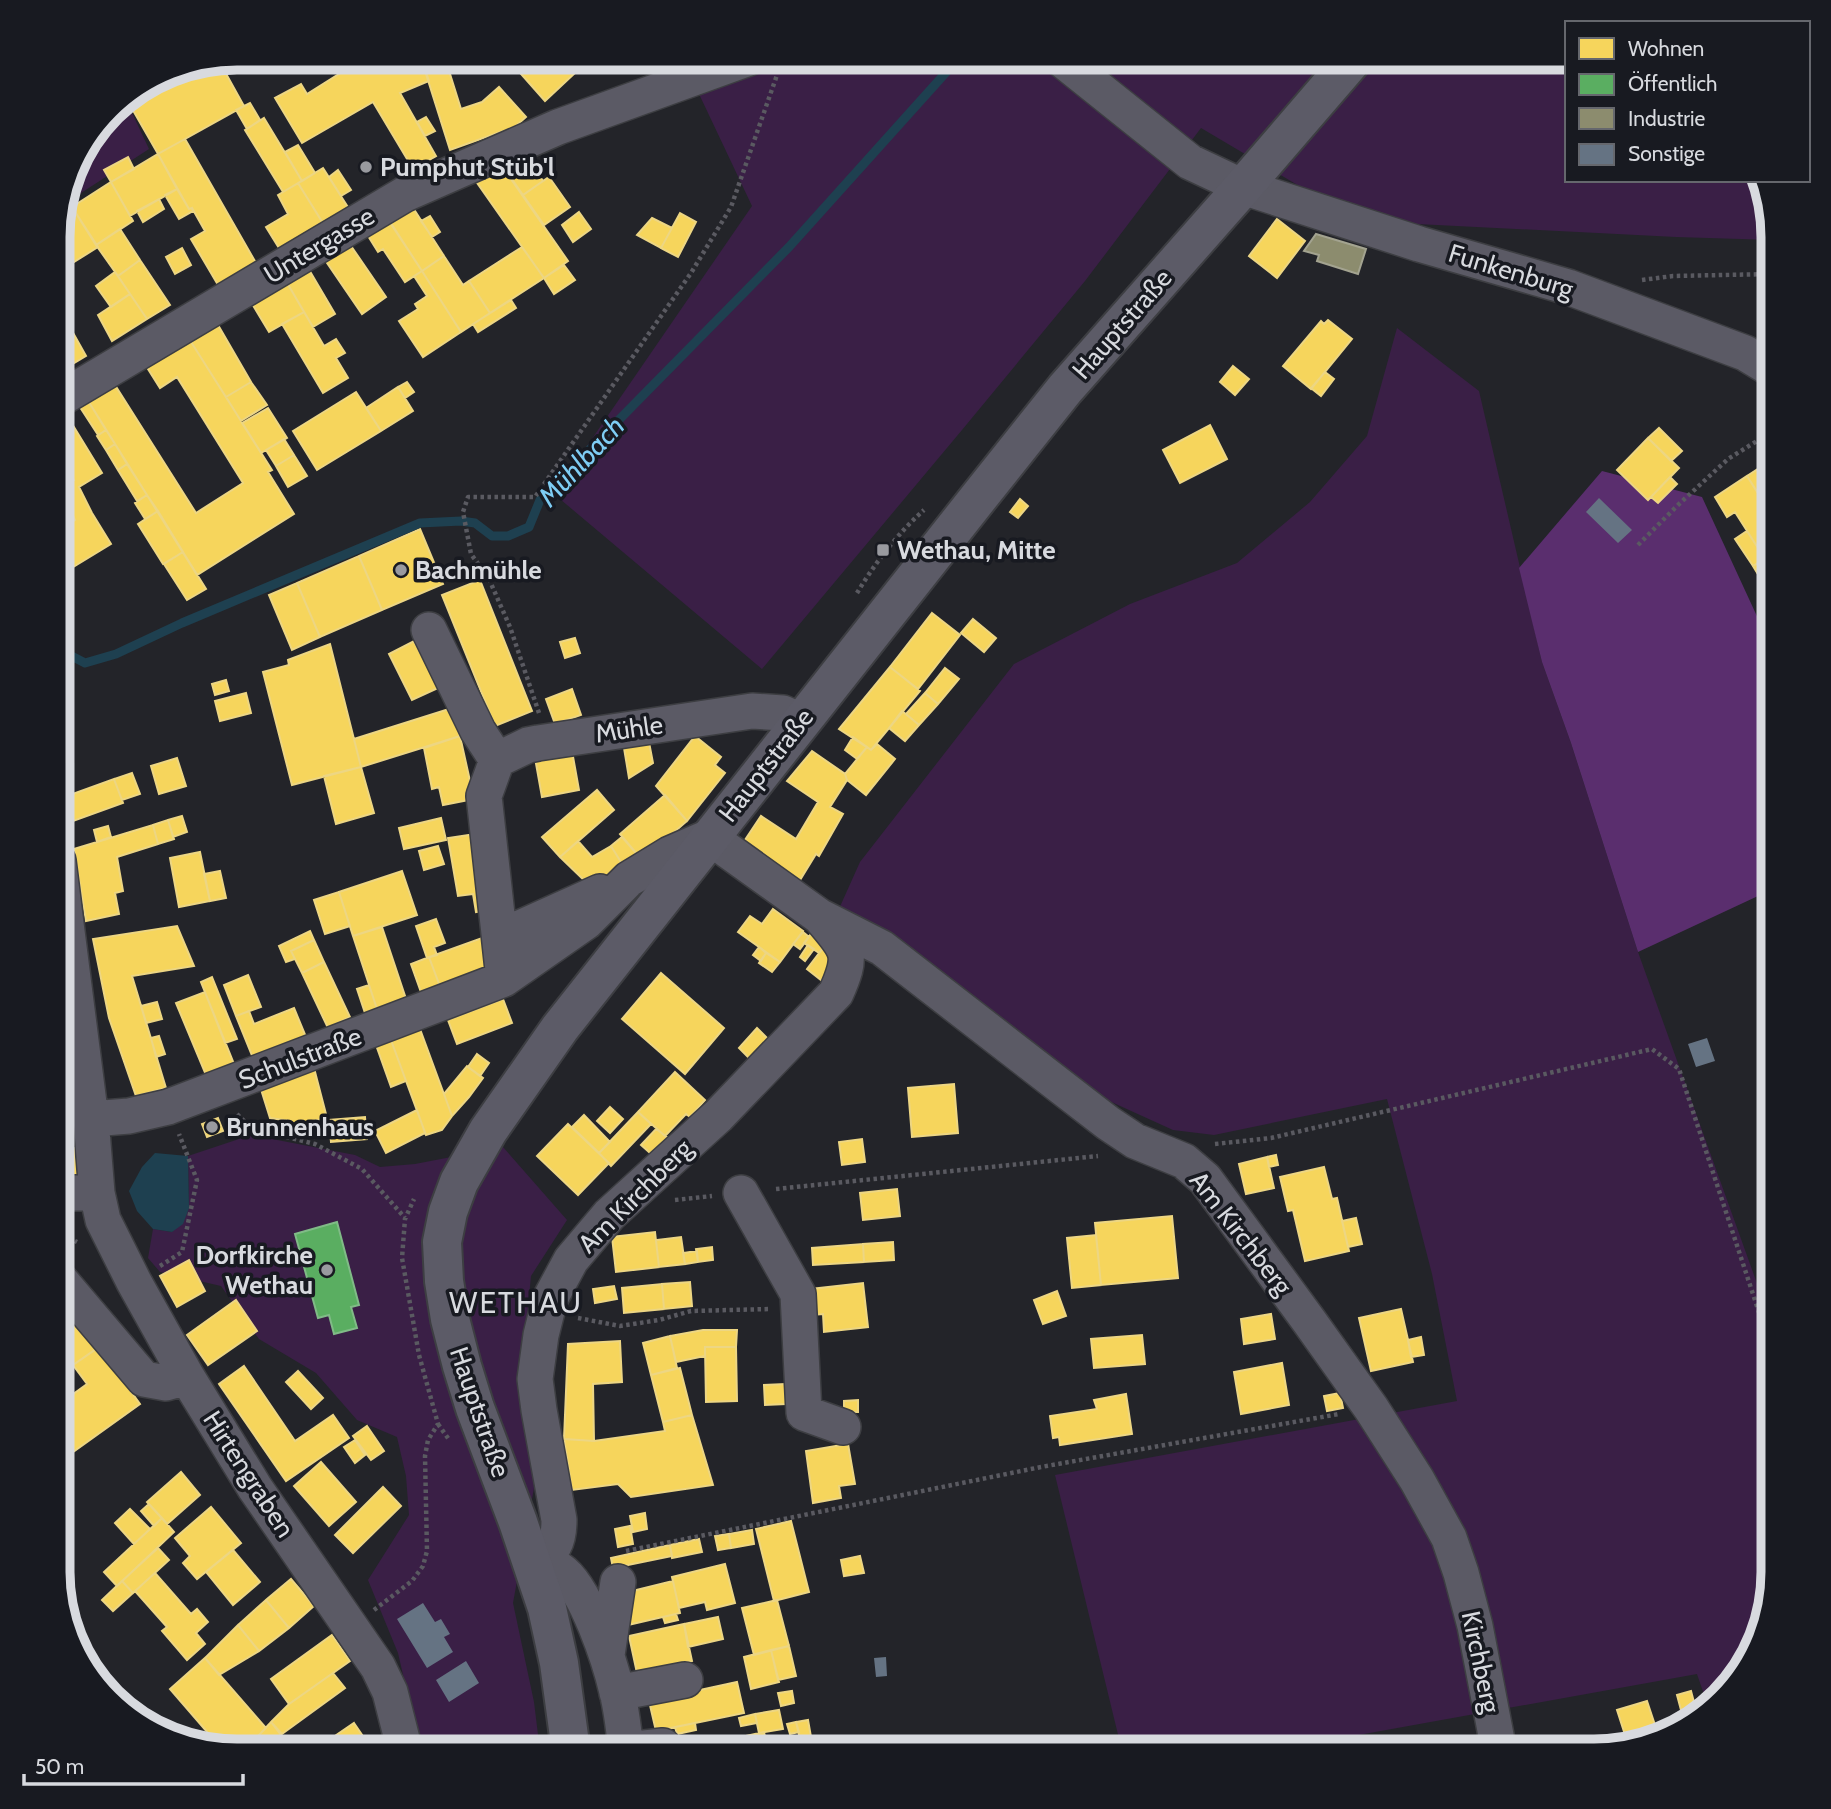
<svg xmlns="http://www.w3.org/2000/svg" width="1831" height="1809" font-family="Cabin,sans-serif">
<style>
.green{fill:#3a1f46}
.forest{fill:#5a2e6e}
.water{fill:#1e4050}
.homes{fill:#f6d55c;stroke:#edd683;stroke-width:2}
.public{fill:#5aae61;stroke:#80bb87;stroke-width:2}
.industry{fill:#8c8c6e;stroke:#a3a390;stroke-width:2}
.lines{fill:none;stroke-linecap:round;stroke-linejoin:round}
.stream{stroke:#1e4050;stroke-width:9}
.building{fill:#657383}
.minor-casing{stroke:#3d3e42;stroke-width:38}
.major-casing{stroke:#3d3e42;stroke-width:42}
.path{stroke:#5a5a61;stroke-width:4.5;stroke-dasharray:3.5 3.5;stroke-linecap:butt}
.minor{stroke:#5b5a65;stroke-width:35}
.major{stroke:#5c5b67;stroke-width:38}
.poi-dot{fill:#999a9f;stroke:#181a21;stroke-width:2.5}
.labels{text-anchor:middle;stroke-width:7;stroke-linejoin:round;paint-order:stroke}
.poi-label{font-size:26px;font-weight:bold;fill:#d8dadf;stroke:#181a21;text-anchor:start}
.street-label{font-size:26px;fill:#d8dadf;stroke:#181a21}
.water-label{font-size:28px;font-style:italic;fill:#7ecdf4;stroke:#181a21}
.quarter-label{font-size:30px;letter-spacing:2px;fill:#d8dadf;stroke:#181a21}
.rim{fill:none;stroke:#d8dadf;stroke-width:9}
</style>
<rect width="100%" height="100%" fill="#232429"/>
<path class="green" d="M682 58H1567V180H1762L1773 240 1676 237 1417 224 1311 193 1201 128 1085 281 962 430 762 669 554 494 752 206Z
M125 98 149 149 64 204 76 158 118 102Z
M1397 328 1479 391 1542 662 1571 743 1638 952 1773 1328V1572L1759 1641 1713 1707 1709 1709 1697 1674 1270 1751H1122L1055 1475 1457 1401 1432 1274 1387 1099 1214 1135 1173 1130 1107 1100 877 925 838 911 860 862 1014 664 1130 604 1237 563 1310 502 1367 436Z
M251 1135 355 1155 380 1167 415 1164 503 1147 567 1220 531 1276 523 1358 534 1488 513 1603 534 1702 540 1751H419L416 1731 398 1653 368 1580 409 1515 406 1476 397 1437 357 1420 316 1373 259 1339 221 1286 160 1272 148 1258 153 1229 172 1232 189 1208 188 1156Z"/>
<path class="forest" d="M1602 471 1702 497 1773 651V889L1638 952 1571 743 1542 662 1519 568Z"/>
<path class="water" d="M155 1153 188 1156 189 1208 183 1224 172 1232 153 1229 137 1211 129 1191 142 1167Z"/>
<path class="homes" d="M382 58H421L429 81 400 93 436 156 413 169 373 102 302 143 275 98 301 84 307 94 353 65 355 68Z
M421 58H445L461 109 482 102 499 87 526 117 506 135 503 131 450 150Z
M507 58H562L575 73 545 101Z
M562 58H576L583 66 575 73Z
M219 61 244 106 158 154 126 98 169 71 195 66 199 72Z
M250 103 260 120 247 129 236 110Z
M426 117 435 131 425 136 417 122Z
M264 118 302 181 283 192 245 130Z
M185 139 256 263 218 285 191 239 205 231 192 208 189 209 158 154Z
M298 145 315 173 302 181 285 152Z
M158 154 177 189 130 216 111 182Z
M128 157 134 169 111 182 104 170Z
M528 159 543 181 523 195 507 172Z
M323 168 351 212 326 228 298 183Z
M504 169 568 261 544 278 475 180Z
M338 170 351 190 341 196 329 177Z
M549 177 570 207 544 225 523 195Z
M111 182 133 221 96 245 72 207Z
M298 183 326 228 282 253 266 227 288 214 278 195Z
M177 189 189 209 192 208 193 211 179 219 165 195Z
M159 199 164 209 143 222 137 211Z
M408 200 444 256 422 271 385 215Z
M72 207 98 247 58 272V225L61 214Z
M579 212 591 229 573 242 562 225Z
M680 213 696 222 678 257 661 248Z
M430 216 440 232 432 237 421 221Z
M387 217 422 271 405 282 383 249 378 252 365 231Z
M652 218 672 228 661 248 637 235Z
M1277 219 1305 241 1277 278 1249 256Z
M120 229 140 260 118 276 96 245Z
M349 243 386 297 362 314 325 260Z
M522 247 544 278 490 313 469 281Z
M182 248 191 265 175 274 166 257Z
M444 256 463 285 469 281 490 313 461 332 422 271Z
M140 260 170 305 147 319 118 276Z
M564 265 575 280 554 294 544 278Z
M308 268 335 314 313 327 286 281Z
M422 271 461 332 423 357 399 321 418 309 415 304 427 296 414 276Z
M115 272 130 294 111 307 96 286Z
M286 281 304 312 269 332 251 302Z
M130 294 147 319 112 341 98 315Z
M511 300 516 308 478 332 473 324Z
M58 306 86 356 61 371 58 366Z
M304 312 324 346 336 339 345 353 336 358 348 378 323 393 282 324Z
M214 318 251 382 226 397 186 334Z
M1328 320 1352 339 1311 389 1283 366 1321 321 1324 324Z
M186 334 272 470 268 472 294 514 197 575 87 399 113 382 196 513 243 483 177 377 160 388 143 361Z
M1233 366 1249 379 1235 395 1220 382Z
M1325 372 1334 379 1321 396 1311 388Z
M251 382 267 405 241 421 226 397Z
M407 382 414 392 405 398 398 387Z
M398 387 413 411 381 431 366 408Z
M356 392 381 431 317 470 293 431Z
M87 399 106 430 98 435 78 404Z
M268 408 287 438 261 453 242 423Z
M66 414 102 473 79 487 92 513 111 544 70 569 58 550V530L75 520 61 487 74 480 58 454V420Z
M1210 425 1227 459 1180 483 1163 450Z
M1659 428 1682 451 1671 461 1648 438Z
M106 430 115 444 106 450 97 436Z
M1648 438 1679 468 1648 500 1617 470Z
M284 439 294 455 276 466 266 450Z
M115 444 127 464 118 470 106 450Z
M294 455 307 476 288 487 276 466Z
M1773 459V516L1747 476Z
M127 464 147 495 137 501 118 470Z
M1747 476 1773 517V553L1765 559 1735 512 1727 517 1715 497Z
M1670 477 1677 484 1658 503 1651 497Z
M147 495 158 511 145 519 135 503Z
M1020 499 1028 506 1018 518 1010 512Z
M158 511 183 552 163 564 138 524Z
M420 529 443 584 382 610 359 556Z
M1747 531 1765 559 1753 566 1735 539Z
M183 552 206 589 187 600 164 564Z
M1773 553V599L1753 566Z
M359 556 382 610 320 637 297 583Z
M480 580 532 711 495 726 442 595Z
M297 583 320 637 292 650 269 595Z
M932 613 960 635 918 689 890 667Z
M973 619 996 638 984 652 961 633Z
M575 638 580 653 565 658 560 642Z
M414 641 438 688 412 700 389 654Z
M330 644 361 767 292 785 263 672 289 665 288 660Z
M890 667 920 691 871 750 839 729Z
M945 668 959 679 938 704 925 693Z
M226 680 229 691 215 695 212 684Z
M572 689 581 715 555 724 546 699Z
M246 693 251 713 220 721 215 701Z
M925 693 938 704 919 725 906 714Z
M452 708 460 736 361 767 354 739Z
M902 711 919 725 905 741 889 728Z
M460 736 474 799 443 805 439 787 432 789 424 748Z
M695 736 721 757 715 765 725 773 687 821 656 786Z
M648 737 653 763 629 778 623 742Z
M853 737 867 747 857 759 845 750Z
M877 744 895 759 866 795 847 780 845 774 867 747 871 750Z
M572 751 579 790 542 797 535 758Z
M812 751 845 774 847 780 830 807 843 814 819 856 816 854 800 880 743 843 761 816 796 839 818 802 787 781Z
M177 758 186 786 159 794 151 766Z
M361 767 374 813 336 824 324 776Z
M132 773 140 794 122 800 114 779Z
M114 779 123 803 73 821 64 797Z
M597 790 614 810 560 857 542 837Z
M665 795 687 821 642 860 620 834Z
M182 816 187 832 173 837 168 820Z
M441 818 446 840 404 849 399 828Z
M168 820 174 839 158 844 153 825Z
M153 825 158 844 117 857 123 891 115 893 119 914 86 921 74 849Z
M108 826 111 837 97 842 94 830Z
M476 834 489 910 476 912 473 894 458 896 448 838Z
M622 837 642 860 624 867 611 846Z
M578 841 592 857 611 846 624 867 589 885 560 857Z
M438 846 444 864 424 870 419 851Z
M200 852 210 901 179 907 170 858Z
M220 871 226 898 210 901 204 874Z
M402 871 417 915 353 936 339 892Z
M339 892 350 926 325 934 314 900Z
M773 909 803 931 780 962 738 932 750 916 762 924Z
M436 919 445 943 434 947 437 955 427 958 416 926Z
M177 926 194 966 132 976 166 1088 136 1096 109 1018 93 939Z
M382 927 406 999 377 1009 353 936Z
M310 931 314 940 291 951 295 959 286 962 279 946Z
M803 932 809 937 800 949 793 944Z
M493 934 497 969 441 989 429 957Z
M811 934 826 945 819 953 804 943Z
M314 940 324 962 302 973 291 951Z
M808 945 814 949 805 961 800 957Z
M759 947 766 953 761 961 753 955Z
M823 948 837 968 826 984 807 969Z
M766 953 780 962 772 972 759 963Z
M429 957 441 989 422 995 411 964Z
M324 962 350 1017 328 1028 302 973Z
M661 973 724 1028 685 1074 622 1019Z
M248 975 261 1007 236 1016 224 985Z
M212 977 237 1039 225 1043 201 982Z
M369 985 377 1009 365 1013 357 989Z
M205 992 234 1064 206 1075 176 1003Z
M503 999 512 1023 457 1044 448 1020Z
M157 1002 162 1019 146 1023 141 1006Z
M58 1003 63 1034 58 1035Z
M294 1008 306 1037 253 1058 236 1016 249 1011 254 1024Z
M757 1028 773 1044 754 1063 739 1048Z
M420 1029 452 1116 442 1130 426 1135 391 1040Z
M159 1036 165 1054 156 1057 151 1038Z
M391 1040 406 1081 391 1087 376 1045Z
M477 1054 489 1063 480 1076 468 1067Z
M70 1059 73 1088 58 1090V1061Z
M467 1066 483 1078 469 1097 452 1116 444 1094Z
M314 1068 327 1118 292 1125 291 1121 270 1118 259 1083Z
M675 1072 705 1100 690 1117 686 1114 665 1136 638 1112Z
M954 1084 958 1133 912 1137 908 1088Z
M73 1088 76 1113 58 1115V1090Z
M610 1107 623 1119 610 1133 597 1121Z
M417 1110 425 1133 386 1153 375 1131Z
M638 1112 651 1124 611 1166 599 1153Z
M584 1115 610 1142 599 1153 572 1127Z
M365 1117 367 1139 331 1142 329 1120Z
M218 1118 223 1131 207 1137 202 1124Z
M568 1124 609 1163 578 1195 537 1156Z
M656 1129 674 1142 658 1160 641 1145Z
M58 1139H61V1148H80L79 1182H58Z
M862 1139 865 1162 842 1165 839 1142Z
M1276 1155 1278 1165 1269 1167 1267 1157Z
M1267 1157 1274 1188 1246 1194 1239 1164Z
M1324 1167 1332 1199 1337 1198 1349 1251 1305 1261 1293 1210 1288 1211 1280 1177Z
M897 1189 900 1216 863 1220 860 1193Z
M1172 1216 1178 1278 1101 1285 1095 1223Z
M1356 1218 1362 1244 1348 1247 1342 1221Z
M655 1232 659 1267 616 1272 612 1237Z
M1096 1235 1101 1285 1072 1288 1067 1238Z
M681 1237 685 1264 659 1267 656 1240Z
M893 1242 894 1260 864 1262 863 1244Z
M863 1244 864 1262 813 1265 812 1248Z
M712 1247 713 1260 698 1262 696 1249Z
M697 1251 698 1262 685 1264 683 1253Z
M189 1260 205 1291 177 1307 160 1276Z
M690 1282 692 1306 664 1309 662 1284Z
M863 1283 868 1327 824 1332 823 1314 813 1315 811 1289Z
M662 1284 664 1309 624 1313 622 1288Z
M614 1286 617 1299 595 1303 593 1289Z
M58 1288 99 1347 73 1365 58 1343Z
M1057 1291 1066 1316 1043 1324 1034 1300Z
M236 1300 257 1331 208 1365 187 1335Z
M1401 1309 1413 1362 1371 1371 1359 1318Z
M1271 1314 1275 1339 1244 1344 1241 1319Z
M703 1330H737L736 1347H705V1356L676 1362 670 1336Z
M1142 1335 1145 1364 1094 1368 1091 1339Z
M670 1336 677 1368 651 1375 643 1343Z
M1421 1337 1424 1355 1411 1357 1408 1340Z
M620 1341 622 1382 593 1384 594 1441 564 1439 568 1344Z
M99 1347 140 1404 66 1457 58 1445V1405L87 1384 73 1365Z
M705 1347H736L737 1401 706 1402Z
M1282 1363 1289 1405 1241 1414 1234 1372Z
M244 1366 295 1441 333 1415 349 1438 286 1481 219 1384Z
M680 1368 692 1415 663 1422 651 1375Z
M298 1371 323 1398 311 1409 286 1382Z
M785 1384 786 1404 765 1405 764 1385Z
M1340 1393 1343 1408 1327 1411 1324 1396Z
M1126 1394 1132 1434 1060 1445 1059 1437 1053 1438 1050 1416 1097 1409 1094 1400Z
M858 1400V1412H844V1401Z
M692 1415 713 1485 631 1497 618 1484 572 1490 564 1439 594 1441 665 1431 663 1422Z
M367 1426 384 1451 371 1460 353 1436Z
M355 1440 365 1455 355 1463 344 1447Z
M848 1444 855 1484 839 1486 841 1498 813 1503 806 1451Z
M321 1462 356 1502 329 1526 294 1486Z
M181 1472 200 1495 167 1524 147 1502Z
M383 1487 401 1506 353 1553 335 1535Z
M149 1504 162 1518 154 1526 141 1511Z
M211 1507 241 1543 197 1579 183 1563 190 1556 175 1538Z
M130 1509 150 1529 134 1544 115 1523Z
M645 1513 647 1529 633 1532 630 1516Z
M162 1518 174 1532 117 1586 104 1572Z
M791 1521 809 1592 774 1601 756 1529Z
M630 1526 633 1544 618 1547 615 1529Z
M752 1530 754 1544 731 1548 729 1534Z
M729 1534 731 1548 718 1550 715 1536Z
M699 1539 702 1552 672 1558 670 1545Z
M670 1545 672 1556 613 1568 611 1558Z
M158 1548 169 1560 133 1593 122 1581Z
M233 1550 260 1582 233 1605 206 1572Z
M860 1556 864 1573 844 1576 841 1560Z
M725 1564 735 1603 707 1610 705 1602 679 1608 672 1577Z
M155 1573 191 1614 197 1609 208 1622 196 1633 205 1644 187 1660 162 1631 167 1627 135 1591Z
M291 1579 314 1606 289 1628 266 1600Z
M122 1581 133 1593 113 1611 102 1600Z
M673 1581 680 1613 628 1625 620 1594Z
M266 1600 289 1628 259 1651 238 1625Z
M777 1600 789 1646 754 1655 742 1608Z
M676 1614 678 1620 665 1623 663 1617Z
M718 1617 723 1639 688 1647 684 1624Z
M684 1624 692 1661 637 1673 629 1636Z
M238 1625 259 1651 219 1675 205 1658Z
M332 1635 350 1661 289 1704 271 1679Z
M789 1646 796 1676 778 1680 771 1650Z
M771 1650 779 1682 751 1689 744 1657Z
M205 1658 266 1728 243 1751 221 1748 170 1689Z
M333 1673 345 1688 282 1734 271 1722 289 1704Z
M737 1682 744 1713 656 1731 649 1701Z
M792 1691 794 1703 781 1706 778 1693Z
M1691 1691 1695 1706 1681 1710 1677 1695Z
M1647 1701 1657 1731 1627 1741 1617 1710Z
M779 1710 783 1729 759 1733 755 1714Z
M755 1714 757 1723 741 1726 739 1718Z
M808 1720 811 1737 800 1739 796 1722Z
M271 1722 293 1751H247L246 1749Z
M796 1722 799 1732 790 1734 787 1724Z
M354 1723 373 1751H313Z
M695 1723 696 1730 677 1734 675 1727Z
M764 1732 768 1751H744L741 1737Z
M741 1737 744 1751H708L707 1744Z
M707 1744 708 1751H669Z
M1429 1746 1430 1751H1400Z"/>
<path class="public" d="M337 1222 359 1305 351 1307 357 1328 334 1334 329 1315 318 1318 295 1234Z"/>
<path class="industry" d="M1316 234 1366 249 1358 274 1317 261 1319 255 1304 251Z"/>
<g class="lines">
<path class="stream" d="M58 649 85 663 116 654 182 623 420 523 461 521 475 523 492 536H508L529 527 540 500 789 247 959 58"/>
</g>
<path class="building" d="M1599 498 1632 530 1618 543 1586 512Z
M1707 1038 1715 1061 1696 1067 1688 1044Z
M423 1603 435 1622 441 1619 450 1634 444 1637 453 1652 427 1668 397 1619Z
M886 1657 887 1676 876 1677 874 1658Z
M466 1661 479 1683 449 1702 436 1680Z"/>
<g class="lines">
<defs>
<path id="minor" d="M1060 58 1190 162 1243 187 1419 244 1568 287 1745 353 1773 370
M58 400 405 194 558 127 749 58
M429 630 478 731 497 760
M58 861 91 1119 97 1193 103 1220 134 1282 187 1377 255 1488 378 1667 390 1692 405 1751
M500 937 600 892
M504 979 484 796 497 760 528 745 538 743 752 711 783 713 801 721
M91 1119 129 1116 168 1107 504 979 586 922 629 879 670 854 709 837 819 916 882 948 1108 1123 1135 1141 1184 1161 1205 1179 1309 1321 1371 1408 1417 1480 1449 1538 1461 1573 1475 1626 1499 1751
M58 1193H97
M741 1193 798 1294 804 1413 843 1427
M60 1280 144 1379 166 1383 187 1377
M534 1566C552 1550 559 1546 559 1520L539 1410 535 1379 541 1335 550 1299 571 1260 609 1215 718 1116 836 993C854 953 848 950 821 918
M534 1566C542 1567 554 1565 560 1570 586 1587 610 1662 617 1692 622 1711 624 1732 626 1751
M607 1655 618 1582
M617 1693 685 1680
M626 1750 663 1746"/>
<path id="major" d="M571 1751 559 1663 547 1608 518 1522 475 1408 462 1366 450 1319 444 1281 442 1242 448 1212 459 1182 488 1131 560 1028 979 497 1065 389 1243 187 1354 58"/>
</defs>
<use href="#minor" class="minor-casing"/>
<use href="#major" class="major-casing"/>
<path class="path" d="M1642 280 1673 276 1773 274
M1638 545 1678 505 1728 459 1773 431
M857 593C875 563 898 533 924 510
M539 713 510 627 489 579 471 554 463 512 468 497H535L691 273 731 207 777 75
M237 1114 251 1128 315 1144 362 1169 405 1218
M1215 1144 1271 1138 1652 1049 1679 1069 1773 1355
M776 1189 1098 1156
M675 1200 712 1196
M58 1243 65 1236 77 1242
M160 1266 182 1252 197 1180 179 1134
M578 1318 620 1326 659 1320 691 1311 770 1309
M438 1424 450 1441
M626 1551 1041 1467 1339 1414
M374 1610 412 1581 423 1566 427 1551 425 1456 428 1440 438 1424 419 1355 402 1258 405 1219 414 1199"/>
<use href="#minor" class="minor"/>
<use href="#major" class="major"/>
</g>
<g class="poi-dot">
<circle cx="366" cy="167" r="7"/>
<rect x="876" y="543" width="14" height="14" rx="3.5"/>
<circle cx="401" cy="570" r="7"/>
<circle cx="212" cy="1127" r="7"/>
<circle cx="327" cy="1270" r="7"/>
</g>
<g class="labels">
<g class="poi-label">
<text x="380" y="176">Pumphut Stüb'l</text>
<text x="897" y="559">Wethau, Mitte</text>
<text x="415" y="579">Bachmühle</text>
<text x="226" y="1136">Brunnenhaus</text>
<text x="313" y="1264" text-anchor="end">Dorfkirche<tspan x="313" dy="30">Wethau</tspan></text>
</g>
<g class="street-label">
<text transform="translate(319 245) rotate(-31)" y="9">Untergasse</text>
<text transform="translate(1511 271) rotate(17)" y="9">Funkenburg</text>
<text transform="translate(1122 324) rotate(-49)" y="9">Hauptstraße</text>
<text transform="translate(629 729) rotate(-8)" y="9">Mühle</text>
<text transform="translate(766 765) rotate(-52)" y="9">Hauptstraße</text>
<text transform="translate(300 1058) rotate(-21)" y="9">Schulstraße</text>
<text transform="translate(635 1196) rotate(-45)" y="9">Am Kirchberg</text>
<text transform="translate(1241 1233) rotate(52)" y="9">Am Kirchberg</text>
<text transform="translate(480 1412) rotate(71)" y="9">Hauptstraße</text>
<text transform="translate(249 1474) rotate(57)" y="9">Hirtengraben</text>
<text transform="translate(1481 1662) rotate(78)" y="9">Kirchberg</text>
</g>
<g class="water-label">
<text transform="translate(581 461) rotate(-47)" y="10">Mühlbach</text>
</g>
<g class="quarter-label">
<text x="516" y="1313">WETHAU</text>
</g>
</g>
<path d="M0 0H1831V1809H0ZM237 70H1594A167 167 0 0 1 1761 237V1572A167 167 0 0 1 1594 1739H237A167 167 0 0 1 70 1572V237A167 167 0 0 1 237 70Z" fill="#181a21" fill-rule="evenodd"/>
<path class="rim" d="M237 70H1594A167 167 0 0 1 1761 237V1572A167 167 0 0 1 1594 1739H237A167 167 0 0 1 70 1572V237A167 167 0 0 1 237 70Z"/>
<rect x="1565" y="21" width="245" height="161" fill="#181a21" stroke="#65676d" stroke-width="2"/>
<rect x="1579" y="38" width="35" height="21" fill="#f6d55c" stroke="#65676d" stroke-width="2"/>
<text x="1628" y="56" font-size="21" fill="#d8dadf">Wohnen</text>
<rect x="1579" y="74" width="35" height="21" fill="#5aae61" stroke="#65676d" stroke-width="2"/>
<text x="1628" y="91" font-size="21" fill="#d8dadf">Öffentlich</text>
<rect x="1579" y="108" width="35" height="21" fill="#8c8c6e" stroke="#65676d" stroke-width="2"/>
<text x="1628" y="126" font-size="21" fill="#d8dadf">Industrie</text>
<rect x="1579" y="144" width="35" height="21" fill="#657383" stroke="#65676d" stroke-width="2"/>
<text x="1628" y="161" font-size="21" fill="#d8dadf">Sonstige</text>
<path d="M24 1774v10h219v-10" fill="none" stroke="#d8dadf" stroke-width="3.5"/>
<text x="35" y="1774" font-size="21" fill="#d8dadf" stroke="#181a21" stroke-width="5" paint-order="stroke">50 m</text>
</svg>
